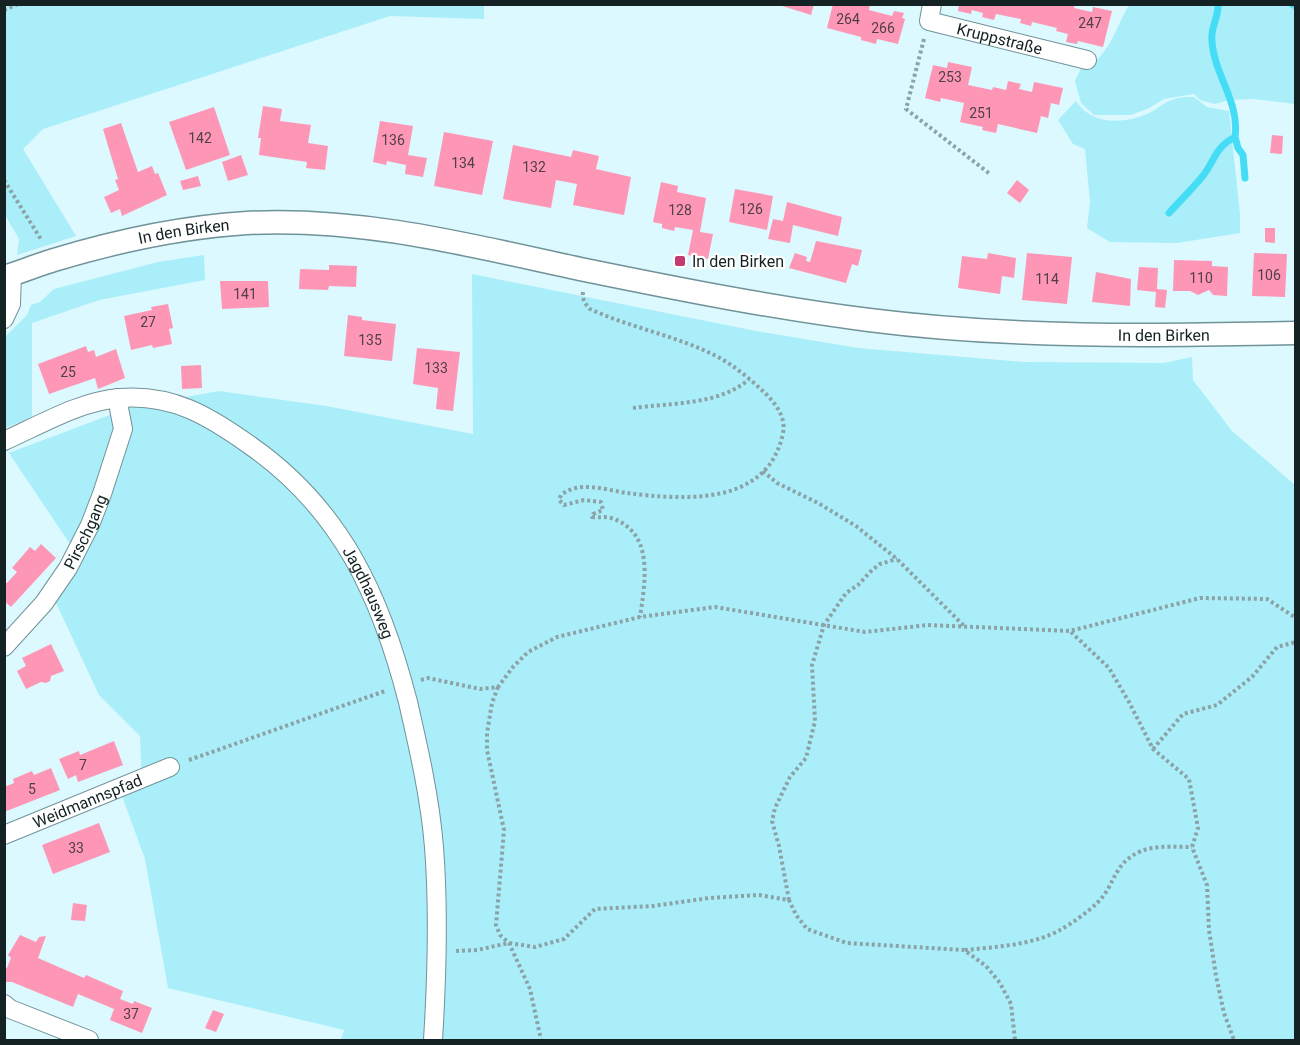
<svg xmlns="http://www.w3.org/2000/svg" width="1300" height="1045" font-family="Roboto,sans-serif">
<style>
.green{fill:#aaeefa}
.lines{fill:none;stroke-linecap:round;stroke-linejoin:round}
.stream{stroke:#45ddf5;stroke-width:7}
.building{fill:#fe97b6}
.minor-casing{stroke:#709299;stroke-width:20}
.tertiary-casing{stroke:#709299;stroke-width:25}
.path{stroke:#8ba2a6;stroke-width:4;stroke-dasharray:3 3;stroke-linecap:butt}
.minor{stroke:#fff;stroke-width:18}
.tertiary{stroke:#fff;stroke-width:22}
.poi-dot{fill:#c53a70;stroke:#fff;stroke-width:2}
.labels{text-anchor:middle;stroke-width:4.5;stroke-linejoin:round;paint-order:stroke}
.number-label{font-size:14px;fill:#4e3f48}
.street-label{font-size:16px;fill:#142224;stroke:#fff}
.poi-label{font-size:16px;fill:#142224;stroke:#fff;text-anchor:start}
</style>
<rect width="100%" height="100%" fill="#dbf9fe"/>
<path class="green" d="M484 5V19L390 16 43 129 23 149 76 236 17 255 19 239 4 213 5 5Z
M1129 5H1295V104L1254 99 1229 100 1215 104 1200 100 1194 94 1164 99 1149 108 1131 115H1094L1081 103 1075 81 1081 68C1108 62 1116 26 1129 5Z
M1194 97 1207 107 1229 111 1240 214V233L1177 243 1110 242 1087 228 1090 202 1085 149 1073 144 1058 120 1076 101C1092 126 1125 124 1149 113 1158 109 1165 101 1175 99 1180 97 1188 97 1194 97Z
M204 255 205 280 99 300 32 323V417L5 428V337L27 315 31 305 40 302 54 289 158 262Z
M472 274 756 331 858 348 1024 362 1164 363 1192 357 1193 380 1232 431 1295 485V1040H341L344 1030 168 988 145 859 122 796 142 787 140 736 99 695 57 605 45 592 58 575 70 544 9 453 131 407 219 391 326 406 473 434Z"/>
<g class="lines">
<path class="stream" d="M1292 4 1296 6
M1235 137 1238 148 1243 155 1245 178
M1169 213C1180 201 1192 189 1202 177 1215 161 1214 148 1235 137 1240 102 1214 75 1212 41 1210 28 1219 17 1218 4"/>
</g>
<path class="building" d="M776 4H814L811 15Z
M833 4H870L869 10 892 16 894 11 904 13 902 18 905 19 898 44 877 39 876 44 861 40V37L827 28Z
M959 4H1075L1074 8 1092 12 1093 7 1112 11 1103 47 1078 41 1077 44 1066 42 1068 34 1056 31 1057 28 1032 22 1031 26 1020 23 1021 19 996 14 994 20 982 17 983 13 972 10 971 14 958 11Z
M948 62 972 67 968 85 992 90 993 87 1006 90 1008 81 1021 84 1019 89 1032 92 1034 82 1063 88 1059 105 1051 103 1048 118 1041 116 1037 133 998 124 996 133 982 130 983 127 960 122 964 103 941 98 940 102 925 98 933 65 947 68Z
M263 106 282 109 280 121 311 125 308 143 328 146 325 170 306 168 307 162 259 155 261 138H258Z
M214 107 230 155 186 170 169 122Z
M380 121 413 126 408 155 427 158 423 177 405 174 406 165 387 161 386 165 373 162Z
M121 123 138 172 152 166 155 174 158 173 167 195 122 216 120 209 111 213 104 197 119 190 115 180 118 179 103 129Z
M444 132 493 141 482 195 434 186Z
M1272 135 1283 136 1282 154 1270 153Z
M513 145 571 157 573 150 599 156 596 169 631 177 624 215 573 205 577 184 556 180 551 208 503 199Z
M241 155 248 175 228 181 222 162Z
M198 176 201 186 183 190 180 181Z
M1017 180 1029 190 1020 203 1007 193Z
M661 182 678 186 677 192 706 198 700 232 713 234 708 259 688 255 693 230 675 227 674 231 662 228V224L653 222Z
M735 189 773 196 767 230 729 222Z
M787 202 842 217 838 236 793 225 790 243 768 239 773 219 783 221Z
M1265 228H1275V243L1265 242Z
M816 241 862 250 858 266 852 264 846 283 789 268 795 253 807 257 806 261 810 262Z
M988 253 1016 258 1014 278 1002 276 1000 294 958 288 962 256 987 259Z
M1027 253 1072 257 1067 304 1022 300Z
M1254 253 1287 254 1285 297 1252 296Z
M1174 260 1212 261V266L1228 267 1227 296 1213 295 1209 290 1198 295 1190 291H1173Z
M329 265 357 266 356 287 329 286 328 290 299 289 300 269 329 270Z
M1139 267 1158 268 1157 289 1167 290 1165 308 1155 307 1156 292 1137 290Z
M1096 272 1131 279 1130 306 1092 302Z
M220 281H268L269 307 222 309Z
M168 304 173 328 169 329 172 344 153 348 152 345 131 350 124 316 152 310 151 307Z
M348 315 362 317V320L396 324 392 361 344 356Z
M86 346 88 352 94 350 96 357 116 349 125 378 98 389 95 378 49 394 38 364Z
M417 348 460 352 453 411 436 409 438 388 413 384Z
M201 365 202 388 182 389 181 366Z
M41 544 56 558 11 607 4 601V581L7 583 17 572 12 568 30 547 35 551Z
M51 644 64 671 51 676 50 681 46 683 41 682 26 689 17 671 26 666 22 658Z
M114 741 123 765 78 782 76 775 68 779 59 759 79 751 80 755Z
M51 768 60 790 4 812V787L14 783 13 779 32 771 34 775Z
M99 823 110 852 53 874 42 845Z
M73 903 87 905 85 921 71 920Z
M20 935 36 942 39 937 46 936 38 958 84 978 86 975 123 991 120 999 133 1004 134 1001 152 1008 142 1033 110 1020 114 1009 78 994 73 1007 12 982H4V969L7 968 11 958 8 955Z
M213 1010 224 1014 216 1032 205 1028Z"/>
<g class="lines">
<defs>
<g id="minor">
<path id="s1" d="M932 4 929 21 1087 60"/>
<path d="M4 319 11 304 12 274"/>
<path id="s2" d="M4 441C40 425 80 401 120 398 173 394 209 416 251 446 342 510 381 597 408 702 419 750 430 798 434 847 439 911 437 976 433 1040"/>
<path id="s3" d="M4 647 44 603 68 568 90 525 102 494 123 429 117 398"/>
<path id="s4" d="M4 835 170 767"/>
<path d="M4 1004 10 1009 89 1040"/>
</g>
<g id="tertiary">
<path id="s5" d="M4 277C21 272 37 265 54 260 117 241 181 227 247 223 363 217 473 246 585 270 678 289 774 308 869 320 1011 338 1153 336 1296 333"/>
</g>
</defs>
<use href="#minor" class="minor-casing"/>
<use href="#tertiary" class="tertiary-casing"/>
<path class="path" d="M4 10 18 4
M924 39 906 109 990 174
M4 180 42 241
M583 292C582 299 585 304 590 309 631 328 678 336 718 357 735 366 751 380 765 393 776 404 786 417 783 433 768 507 683 500 627 493 605 490 580 480 561 495L559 500 564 505 584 500 601 502 603 510 593 514 592 517C599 518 605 516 611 518 655 532 645 582 640 617
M633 408C670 403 721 405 749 379
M763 471 777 483 818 503 856 526 897 559 964 626
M1071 632 1109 668 1129 702 1153 749 1189 779 1198 828 1192 847 1207 885 1209 930 1216 976 1224 1013 1234 1040
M421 680 428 678 480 689 498 687 513 667 528 652 557 637 640 617 715 607 865 632 928 625 1070 631 1200 598 1267 599 1296 618
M498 687 492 703 487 733V750L504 830 496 925 500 935 509 943 530 989 541 1040
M1153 749 1183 714 1217 705 1252 677 1277 647 1296 642
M189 760 385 691
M789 900 779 846 772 821 775 808 790 777 806 758 815 721 812 665 824 625 846 593 858 585 872 570 880 564 897 559
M965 950C995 947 1033 945 1060 930 1071 924 1088 912 1097 903 1116 885 1112 864 1141 851 1156 845 1176 847 1192 847
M456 951 477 950 509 943 535 947 564 939 595 909 653 906 709 898 759 895 789 900 796 915 807 929 847 943 964 950 986 966 1000 983 1011 1004 1015 1040"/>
<use href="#minor" class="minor"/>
<use href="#tertiary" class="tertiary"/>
</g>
<rect class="poi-dot" x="674" y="255" width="12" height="12" rx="3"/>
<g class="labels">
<g class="number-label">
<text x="848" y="24">264</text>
<text x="1090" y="28">247</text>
<text x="883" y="33">266</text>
<text x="950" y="82">253</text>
<text x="981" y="118">251</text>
<text x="200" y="143">142</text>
<text x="393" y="145">136</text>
<text x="463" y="168">134</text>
<text x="534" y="172">132</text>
<text x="751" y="214">126</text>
<text x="680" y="215">128</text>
<text x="1269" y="280">106</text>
<text x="1201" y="283">110</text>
<text x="1047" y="284">114</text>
<text x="245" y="299">141</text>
<text x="148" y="327">27</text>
<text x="370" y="345">135</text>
<text x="436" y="373">133</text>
<text x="68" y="377">25</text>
<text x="83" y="770">7</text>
<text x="32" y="794">5</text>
<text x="76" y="853">33</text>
<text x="131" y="1019">37</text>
</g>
<g class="street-label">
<text dy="6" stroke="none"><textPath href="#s1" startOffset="90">Kruppstraße</textPath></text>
<text dy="6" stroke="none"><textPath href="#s5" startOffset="186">In den Birken</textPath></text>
<text dy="6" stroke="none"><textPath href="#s5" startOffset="1176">In den Birken</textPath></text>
<text dy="6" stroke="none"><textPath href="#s3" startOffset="142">Pirschgang</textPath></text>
<text dy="6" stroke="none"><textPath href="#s2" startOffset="458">Jagdhausweg</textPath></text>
<text dy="6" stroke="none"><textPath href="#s4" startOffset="90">Weidmannspfad</textPath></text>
</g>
<g class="poi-label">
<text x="692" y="267">In den Birken</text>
</g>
</g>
<rect width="1300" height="1045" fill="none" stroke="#142224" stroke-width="12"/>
</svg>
